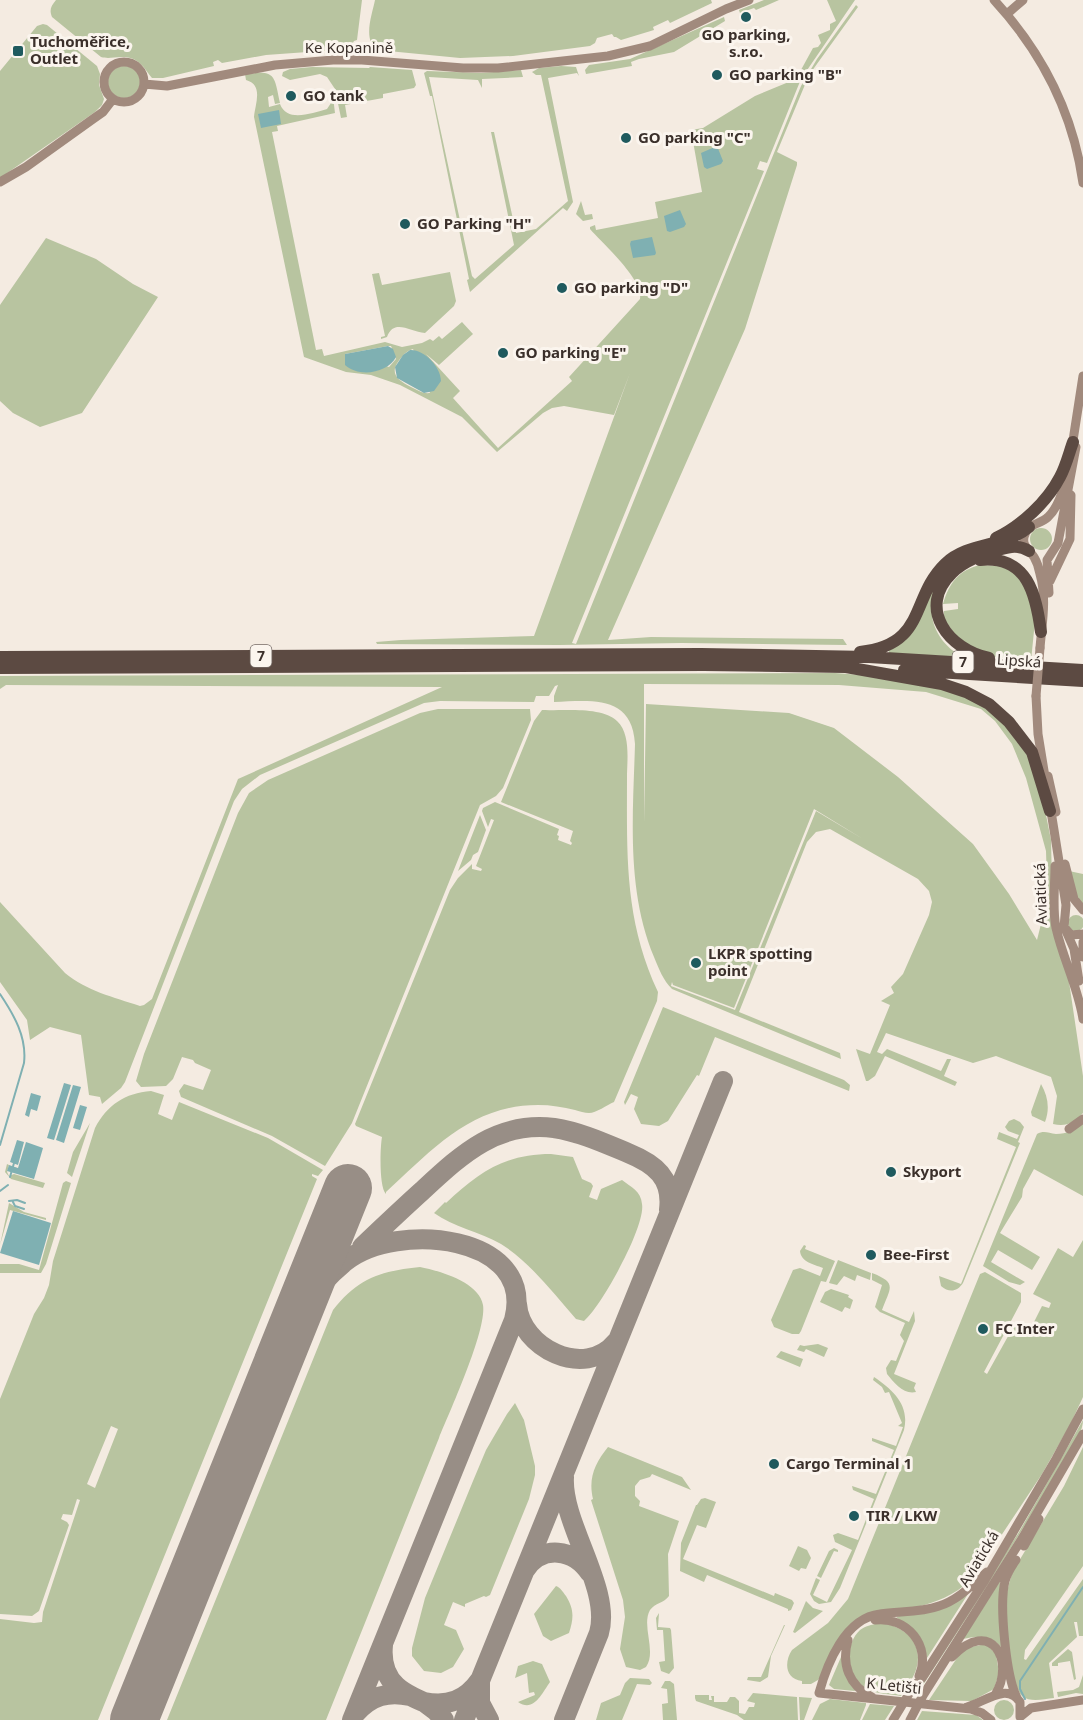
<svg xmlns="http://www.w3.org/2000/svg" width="1083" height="1720" font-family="'Noto Sans',sans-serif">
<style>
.green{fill:#b8c4a0;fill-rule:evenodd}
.water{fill:#7fb0b2}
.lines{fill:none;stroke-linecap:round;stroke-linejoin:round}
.stream{stroke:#7fb0b2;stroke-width:2}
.taxiway{stroke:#988e86;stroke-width:20}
.runway{stroke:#988e86;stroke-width:48}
.secondary{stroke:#a18a7d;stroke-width:9}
.highway{stroke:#5c4a42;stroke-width:12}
.secondary-bridge{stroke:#a18a7d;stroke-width:9}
.poi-dot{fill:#1f5a5e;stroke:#fbf5ee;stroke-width:2}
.labels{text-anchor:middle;stroke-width:6;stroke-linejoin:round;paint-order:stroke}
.shield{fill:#fbf5ee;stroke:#756b66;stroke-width:1.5}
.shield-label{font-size:14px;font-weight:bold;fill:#3b302b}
.poi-label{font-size:15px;font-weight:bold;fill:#3b302b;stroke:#fbf5ee;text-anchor:start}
.street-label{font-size:15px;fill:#3b302b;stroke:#fbf5ee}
</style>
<rect width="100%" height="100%" fill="#f4ebe1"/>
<path class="green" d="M56 0H362L357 40 354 41 349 49 266 55 222 63 218 60 213 62 214 66 163 78H152C143 66 137 56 121 57 113 57 109 59 101 57L52 17C49 10 51 6 56 0Z
M375 0H711L712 3 670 23 668 20 653 27 654 30 621 40 616 37H614L612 34 597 38 595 43 590 46 513 56 460 58 378 50C362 41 372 15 375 0Z
M764 0H779L756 10 754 8 740 13 739 10Z
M827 0H855L801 79 767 163 760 161 757 169 764 171 572 643 576 644 801 86 817 59 856 5 858 7 809 75 777 152 797 162V165L745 329 608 640 651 637 843 639 847 645 682 643 559 645 377 644 376 642 401 640 534 636 630 373 614 415 564 406 552 408 543 413 497 452 462 417 400 385 371 375 346 372 304 357 254 117C255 104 264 85 246 80L245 74C276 70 274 75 280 103L275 104 273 95 268 97 269 107 280 104C287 123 312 113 327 109L331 103 330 97H333L335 113 277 126 278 131 272 132 316 350 322 349 324 356 385 342 402 347 422 343 430 339 433 341 439 336 442 339 462 322 473 334 439 365 426 354 460 391 453 398 498 448 572 381 569 377 640 299C643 279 604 245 590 229V227L595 225 596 230 658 218 655 202 702 192 691 130 703 128 755 96 796 79 813 48 818 47 821 43 818 35 830 30V24L836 21ZM388 346H391L396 359 389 367 345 354ZM413 349 430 393C423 394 417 390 411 387 397 380 388 373 401 358 405 353 407 351 413 349Z
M724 17 725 21 674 52 639 59 631 62 632 66 586 74 585 70 589 65 630 59Z
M43 24 47 25 97 66 100 74 99 85 104 99 102 105 95 112 0 178V71L37 26Z
M561 66 576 67 579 76 577 73 548 78 573 202 567 211 563 208 470 292 467 280 469 279 432 96H430L424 73 427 71 481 73 521 70 523 77 482 79V88L478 80 429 77 472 276 475 279 514 245 491 132H494L516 233 536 229 568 201 541 75H536L532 72 539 68Z
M108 82a16 16 0 1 1 32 0a16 16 0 1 1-32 0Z
M312 67 369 68 370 67 412 70 416 85 414 88 383 94V98L345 105 347 117 341 118 335 89 327 77 320 74 290 80 282 76 283 72 290 69Z
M581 201 585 215 592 214 593 219 583 221 576 214Z
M46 238 96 259 133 284 158 297 82 413 40 427 13 413 0 401V305Z
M450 272 456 301 454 306 425 333C410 332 394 318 387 337L381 339V337L385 336 372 274 379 273 382 285Z
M1030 539a11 11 0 1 1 22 0a11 11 0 1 1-22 0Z
M980 565 1000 566 1013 572 1028 590 1035 621 1031 661 994 657 965 648 944 619V611L958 609V603L943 604C949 583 959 570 980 565Z
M934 587C936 595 931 606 932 616 934 632 946 648 960 655V657L889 653V649Z
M835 673 874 676 951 689 996 714 1027 753 1046 815 1051 840 1052 882 1068 975 1083 1076V1113C1074 1123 1066 1127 1053 1124L1057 1096 1051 1077 996 1056 973 1063 886 1033 877 1052 882 1054 887 1049 941 1071 947 1059H951L944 1076 957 1082 955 1086 885 1056 875 1076 868 1081H866L856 1049 870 1054 890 1005 881 1001 894 993 891 987 903 974 929 915 932 902 929 891 918 879 830 829 816 832 807 842 739 1012 840 1053 841 1059 672 989C663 980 659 969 654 957 626 890 633 815 635 744 632 694 591 701 554 702V696L558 685 555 686 549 696H536L534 702 440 701 424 703 260 775 242 789 234 801 125 1082 121 1088 102 1104 100 1097 89 1095 81 1035 50 1027 30 1040 27 1020 0 982V902L65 973C87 991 113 997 140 1006L144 1005 152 999 238 779 442 687 6 685 0 689V676ZM644 684 839 685 926 692 981 709 995 721 1012 744 1026 778 1046 851 1047 882 1044 912 1037 940 1009 894 973 844 898 777 834 728 789 713 646 704 644 823ZM814 809 863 839 816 811 735 1010 671 986 672 982 673 985 734 1008Z
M455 709H530L531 720 503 788 496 796 480 805 352 1123 325 1166 272 1136 181 1097 179 1091 184 1084 203 1090 211 1070 195 1063 193 1060 182 1057 173 1079 166 1086 141 1087 136 1081 144 1054 238 813 249 793 268 780 420 713 438 709Z
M542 710C562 711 602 706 617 721 631 734 627 760 627 777 627 855 624 919 658 992L657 1001 614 1102C607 1105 596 1113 589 1113 585 1113 579 1111 575 1110 563 1107 551 1105 538 1105 471 1105 432 1150 386 1192V1194C379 1188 380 1148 382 1137L356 1126 355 1124 450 890 458 878 472 864V869L481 871 482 869 476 866 494 820 491 819 488 827 482 811 483 808 495 802 559 829 557 835 559 836 558 840 571 845 572 843 570 841 573 831 501 802 534 721Z
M480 815 486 830 478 852 473 855 471 860 458 871Z
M1069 871 1083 874V906L1078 901Z
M1068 923a8 8 0 1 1 16 0a8 8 0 1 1-16 0Z
M663 1007 844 1080 850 1085 849 1091 715 1037 699 1076 697 1075 668 1121 659 1126 641 1124 634 1109 638 1097 631 1094 625 1105 624 1102Z
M1041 1084C1048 1096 1050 1109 1045 1122L1032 1116 1031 1112Z
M151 1091 164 1095 158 1114 172 1120 179 1102 268 1138 323 1170 318 1176 312 1174V1176L317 1179 98 1720H0V1619L34 1623 42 1622 43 1612 80 1500 77 1499 72 1515 63 1514 61 1519 67 1522 69 1525 39 1611 32 1616 0 1614V1399L34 1314 44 1298 49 1285 53 1261 95 1128C107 1105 125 1093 151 1091ZM111 1426 118 1429 95 1488 87 1484Z
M1014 1119 1020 1122 1024 1127 1018 1142 1020 1143 963 1283C957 1292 949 1293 941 1286L939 1276 961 1284 1016 1147 997 1139 999 1132 1017 1139 1019 1135 1008 1131 1005 1127 1009 1121Z
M90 1123 72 1177 67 1173 73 1152Z
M1083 1123V1196L1034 1169 1023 1189 1022 1197 1000 1233 1040 1257 1032 1270 998 1250 991 1262 1025 1282 1020 1285 1009 1282 983 1266 1037 1134C1044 1130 1048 1133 1056 1134 1067 1134 1075 1130 1083 1123Z
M551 1154 573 1157 582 1179 591 1183 593 1186 589 1197 597 1200 601 1189 622 1180C631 1187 641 1191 642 1204 646 1226 601 1307 584 1321L576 1319C553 1293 530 1262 501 1244 480 1232 453 1227 434 1213L445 1202 446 1203C479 1172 505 1154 551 1154Z
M7 1164 9 1165 7 1172 9 1176 14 1174 45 1183 43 1188 11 1179 5 1172Z
M66 1181 71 1183 46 1264 41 1273H0V1264H19L39 1270 63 1183Z
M9 1203 24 1212 46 1218V1220L10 1210 0 1245Z
M1083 1240V1397L1070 1425 1042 1474 975 1575C946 1608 904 1609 864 1615L818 1680 811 1684H802V1681C785 1679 784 1662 792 1650L828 1623 848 1599 980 1274 985 1272 1021 1293V1302L984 1372 987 1374 1016 1322H1023L1032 1326 1042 1306 1049 1308 1051 1303 1033 1294 1058 1248 1073 1257Z
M804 1245 806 1246 805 1249 835 1261 826 1282 821 1281 801 1331 799 1334H792L774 1327 771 1320 793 1270 800 1268 820 1276 823 1268C813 1264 801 1262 800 1251Z
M838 1260 871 1273 870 1280 857 1275 855 1281 844 1276 837 1285 829 1283Z
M420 1267C440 1271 479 1282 483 1305 487 1330 450 1411 439 1438 401 1532 364 1626 326 1720H167L333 1310C358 1278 381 1271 420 1267Z
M872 1273C898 1283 890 1288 882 1310L909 1322 914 1311 915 1321 894 1374 916 1383 914 1388 916 1392C904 1395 894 1383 887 1374L886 1368 891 1360 896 1361 904 1341 900 1335 905 1323 880 1312 875 1307 882 1285 872 1280Z
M831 1289 849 1295 848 1297 853 1300 850 1309 845 1307 842 1312 820 1302 825 1292Z
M818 1344 828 1348 824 1357 806 1349 804 1352 797 1350 800 1345 804 1346Z
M781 1351 803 1359 800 1367 776 1357Z
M874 1377C893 1390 910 1405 904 1430L840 1588 831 1602 819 1604 814 1601 810 1594 816 1578 820 1580 813 1595 827 1602 852 1550 835 1542 833 1535 838 1533 858 1540 874 1499 853 1490 852 1486 876 1494 894 1450 872 1441V1438L896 1446 903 1427 898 1426 902 1423 889 1392 885 1393 882 1387 873 1380Z
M515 1403 524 1420 535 1466V1475L529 1499 490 1595 486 1597 484 1596 465 1604V1607L453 1602 444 1625 456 1630 464 1649 453 1667 441 1673 424 1671 412 1656V1648L425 1598 473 1481 486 1450 507 1414Z
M1083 1420C1083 1438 1059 1469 1049 1485 1009 1553 966 1619 923 1685H921L1019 1532Z
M608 1447 682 1477 691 1490 652 1474 650 1477 640 1480 635 1486V1496L640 1501 639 1506 679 1521 668 1554 669 1596C664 1603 655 1603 650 1610 641 1626 657 1651 646 1667L640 1670 626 1667 620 1649 625 1617 623 1600 591 1500 593 1499C588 1478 595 1463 608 1447Z
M1083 1447V1566L1025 1650 1024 1659 1026 1660 1083 1579V1636H1079L1077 1622H1074L1077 1637 1049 1663 1054 1698C1043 1699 1031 1703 1022 1696 1010 1686 1006 1616 1006 1599 1007 1589 1010 1580 1013 1571L1064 1486Z
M705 1498 716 1502 706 1528 697 1525 683 1559 774 1596 775 1593 792 1600 794 1603 791 1610 788 1611V1609L707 1575 704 1582 680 1571 681 1543 696 1505H697L701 1499Z
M798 1546 807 1550 811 1558 806 1569 801 1568 799 1571 789 1566Z
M834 1548 838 1550V1552L834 1551 821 1578 817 1576 829 1551Z
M1000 1581 1002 1648C992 1635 977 1636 963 1639Z
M556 1586C561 1588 562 1591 566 1596 574 1609 574 1618 569 1633L551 1641 543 1636 534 1614Z
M968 1594 927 1658C921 1631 916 1631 896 1617Z
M806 1601 813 1608 823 1611 795 1633 793 1632Z
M659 1613 658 1627 670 1628 671 1630 674 1668 669 1674 661 1671 659 1662 665 1661 663 1630H657L656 1618Z
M878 1623C901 1624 923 1640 917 1666 915 1677 906 1687 901 1696 890 1694 877 1694 867 1689 847 1678 843 1646 860 1630 865 1626 872 1625 878 1623Z
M784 1625H785L771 1656 768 1677 760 1682 747 1680 748 1677H761Z
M986 1644 996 1654 999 1673 994 1689 972 1701 929 1700 961 1652 966 1648Z
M1068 1649 1072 1652 1076 1679 1074 1680 1070 1661 1058 1663V1666H1052V1663Z
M841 1657H842L855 1691 834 1689 829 1685Z
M533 1661 542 1664 550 1682C542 1693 534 1713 518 1702L535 1695 534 1692 529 1693 527 1673 515 1678 518 1666Z
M1083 1675V1694L1076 1693 1058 1697 1057 1692 1073 1690 1079 1687Z
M630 1678 649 1679 652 1683 650 1685 637 1684 622 1720H596L601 1703 620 1695 625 1683Z
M665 1681H670L674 1684 677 1720H663L662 1704 668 1703 667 1689 661 1688Z
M753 1693 797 1697 798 1720H744L737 1715 696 1701 695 1698V1695H709V1700H712L711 1696H714V1702H727L730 1697H735L739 1701V1713L745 1714 749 1707H754L755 1703 747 1701Z
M799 1697 812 1698 804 1720H800Z
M830 1699 866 1703V1705L860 1720H812L820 1704Z
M994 1710a10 10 0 1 1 20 0a10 10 0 1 1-20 0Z
M870 1704 894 1706 885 1720H862Z
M922 1711 976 1715 983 1720H917Z"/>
<path class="water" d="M279 110 281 124 261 128 258 114Z
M717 146 723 161 721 164 707 169 704 167 701 153Z
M680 210 686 224 684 227 670 232 667 231 664 216Z
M652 237 656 253 655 255 633 258 630 244 631 241Z
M388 346 393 349 396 357C388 373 359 378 345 365V354Z
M410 350C424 349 441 367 441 381L434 391 424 393 397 378 395 367 403 355Z
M64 1083 71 1085 54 1140 47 1138Z
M73 1085 81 1087 64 1143 56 1140Z
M31 1093 41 1096 37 1111 31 1109 29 1117 25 1115Z
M80 1105 87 1107 80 1130 73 1128Z
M17 1140 24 1142 18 1165 10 1162Z
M26 1142 43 1148 34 1179 7 1171 9 1165 18 1168Z
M13 1211 51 1223 39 1265 0 1253Z"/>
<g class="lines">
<path class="stream" d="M0 994C14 1015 27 1037 24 1063L0 1145
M10 1177 14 1163
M0 1191 8 1185
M9 1201 17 1200 25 1203
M13 1202 15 1206 24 1209
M1025 1699 1020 1689V1681L1083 1587"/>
<path class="taxiway" d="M362 1247C382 1228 402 1209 422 1191 461 1155 496 1121 554 1128 580 1132 604 1143 628 1153 655 1164 673 1178 669 1210
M517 1304C520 1348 585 1380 616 1342
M274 1375C294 1325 303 1296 346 1261 396 1221 537 1234 514 1320L352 1720
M525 1570C542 1544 574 1549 590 1573
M383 1645C379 1684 405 1695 436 1707
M356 1713C371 1696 388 1691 410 1696
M444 1720 436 1711 424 1702C448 1707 466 1700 480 1680V1703L489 1720
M464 1720 723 1081
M564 1720 599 1633C612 1589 561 1523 564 1477"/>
<path class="runway" d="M134 1720 348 1188"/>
<path class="secondary" d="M994 0C1042 52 1073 112 1083 183
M1007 14 1023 0
M104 82a20 20 0 1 1 40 0a20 20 0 1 1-40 0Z
M144 84 167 86 275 65 333 60H362L463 68H498L608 56 650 46 726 9 749 0
M0 182 26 167 93 119 103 112 113 99
M1072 447 1083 376
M1050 581 1070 539 1071 495
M1049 593 1047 560 1058 543 1076 447
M1040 648C1042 623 1047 599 1040 574 1039 568 1037 562 1034 557 1029 550 1022 546 1024 537 1027 523 1040 525 1048 517 1060 506 1065 485 1068 470
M1036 696 1038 734 1046 783
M1048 776 1056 812
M1050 805 1066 905 1064 927 1071 935 1083 934
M1065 864 1074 899 1083 910
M1055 866C1055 886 1052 908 1056 928 1063 959 1078 987 1083 1019
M1066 931 1074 949 1079 981
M1083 942V957
M1069 1129 1083 1119
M1024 1546 1039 1519
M1016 1560C1011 1567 1007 1574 1005 1581 999 1605 1006 1676 1017 1698
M875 1620C907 1616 932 1646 919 1676
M848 1640C841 1664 849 1686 872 1697
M952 1657C991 1616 1016 1661 995 1695
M915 1684 922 1678 985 1580 1056 1459 1083 1409
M819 1693C827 1664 845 1618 880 1614 899 1611 920 1613 939 1606 958 1600 972 1585 987 1572
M819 1693 971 1709 982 1713 991 1720
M922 1697 1023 1537 1083 1434
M967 1707C985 1702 1007 1682 1020 1702V1717
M1020 1717 1031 1708 1083 1700"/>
<path class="highway" d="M996 538C1021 526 1047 502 1060 477 1066 466 1069 453 1073 442
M980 560C1028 555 1036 595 1041 632
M860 652C927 645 910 598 945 564 969 541 1005 548 1029 527
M0 657 701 654 869 657 1083 670
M989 658C949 650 916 608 952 573 964 561 981 555 998 550 1009 547 1018 544 1029 551
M0 668 704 665 846 667 942 684 966 692 989 704 1009 722 1032 752 1050 811
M904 670 1083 681"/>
<path class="secondary-bridge" d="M1036 696 1040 648
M893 1720 915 1684
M910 1720 922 1697"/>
</g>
<g class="poi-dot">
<circle cx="746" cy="17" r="6"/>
<rect x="12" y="45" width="12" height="12" rx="3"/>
<circle cx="717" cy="75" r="6"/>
<circle cx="291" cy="96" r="6"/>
<circle cx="626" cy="138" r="6"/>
<circle cx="405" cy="224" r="6"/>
<circle cx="562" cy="288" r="6"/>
<circle cx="503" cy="353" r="6"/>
<circle cx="696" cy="963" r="6"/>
<circle cx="891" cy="1172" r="6"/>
<circle cx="871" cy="1255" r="6"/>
<circle cx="983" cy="1329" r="6"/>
<circle cx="774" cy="1464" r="6"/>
<circle cx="854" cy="1516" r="6"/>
</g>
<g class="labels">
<g class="shield">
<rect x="250.5" y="645" width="21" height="22" rx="4.5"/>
<rect x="952.5" y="651" width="21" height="22" rx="4.5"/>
</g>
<g class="shield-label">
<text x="261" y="661">7</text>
<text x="963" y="667">7</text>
</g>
<g class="poi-label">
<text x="746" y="40" text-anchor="middle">GO parking,<tspan x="746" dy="17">s.r.o.</tspan></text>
<text x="30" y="47">Tuchoměřice,<tspan x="30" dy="17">Outlet</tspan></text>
<text x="729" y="80">GO parking "B"</text>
<text x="303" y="101">GO tank</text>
<text x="638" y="143">GO parking "C"</text>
<text x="417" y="229">GO Parking "H"</text>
<text x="574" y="293">GO parking "D"</text>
<text x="515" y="358">GO parking "E"</text>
<text x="708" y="959">LKPR spotting<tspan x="708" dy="17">point</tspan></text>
<text x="903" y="1177">Skyport</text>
<text x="883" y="1260">Bee-First</text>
<text x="995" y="1334">FC Inter</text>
<text x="786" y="1469">Cargo Terminal 1</text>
<text x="866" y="1521">TIR / LKW</text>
</g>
<g class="street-label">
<text x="349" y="53">Ke Kopanině</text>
<text transform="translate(1019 661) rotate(4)" y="5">Lipská</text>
<text transform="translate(1041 894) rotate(-92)" y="5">Aviatická</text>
<text transform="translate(979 1559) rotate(-59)" y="5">Aviatická</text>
<text transform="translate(894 1686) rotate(6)" y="5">K Letišti</text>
</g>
</g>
</svg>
